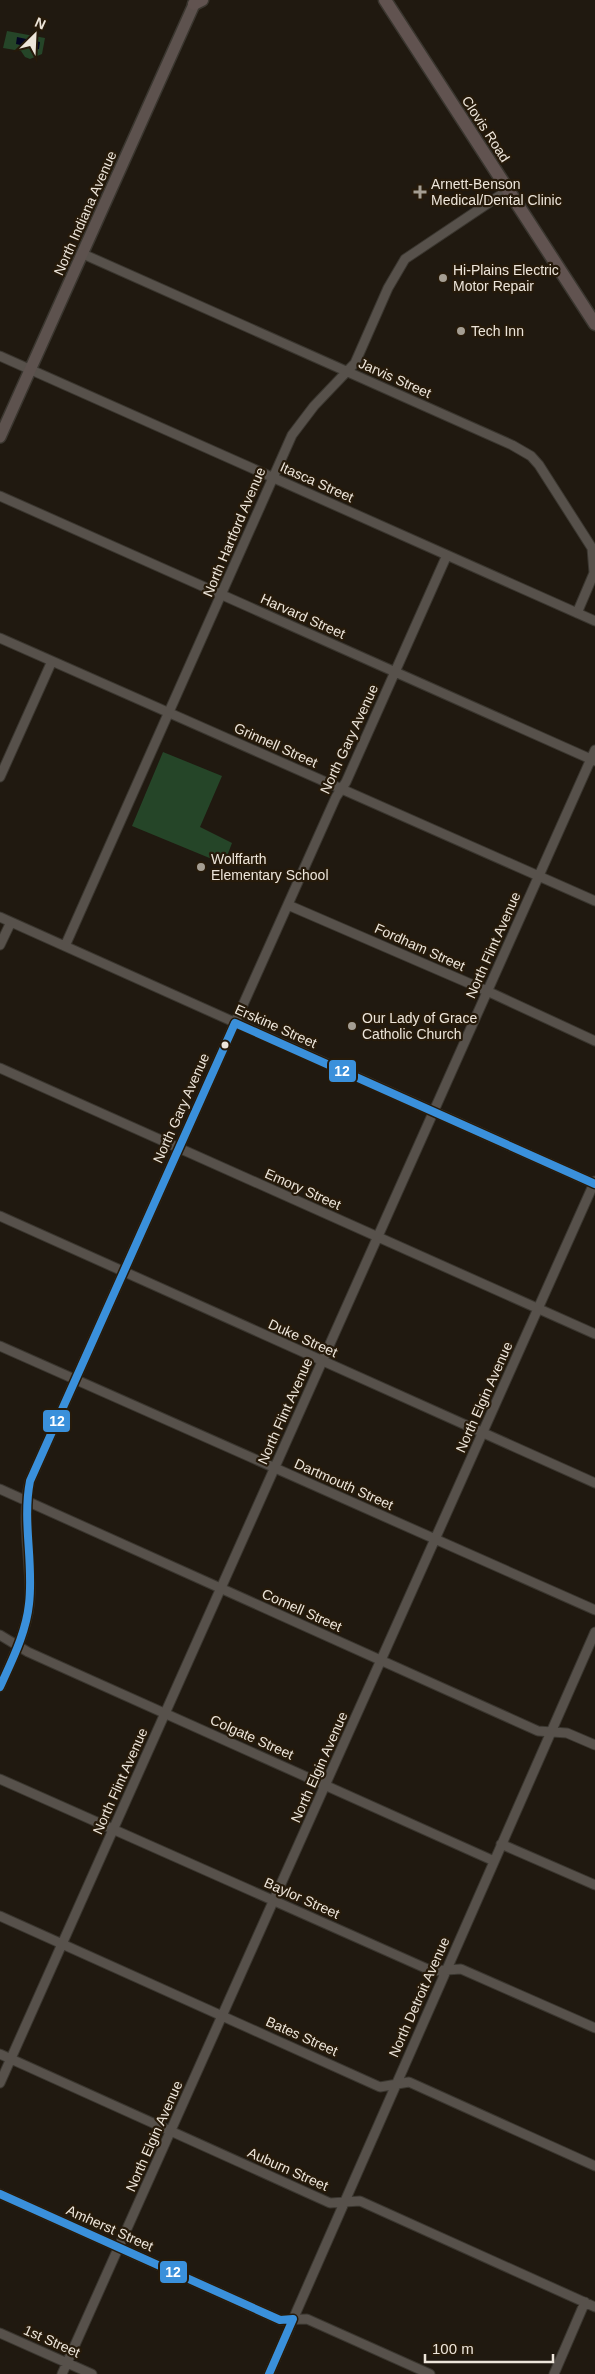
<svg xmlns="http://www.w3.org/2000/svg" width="595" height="2374" font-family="Helvetica,sans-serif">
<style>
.green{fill:#254528}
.water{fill:#030522}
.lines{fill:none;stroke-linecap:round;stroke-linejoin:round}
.minor-casing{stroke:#3a362f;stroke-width:11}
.major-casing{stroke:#3a362f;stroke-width:14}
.highway-casing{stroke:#3a362f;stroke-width:15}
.minor{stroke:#57514b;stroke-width:9}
.major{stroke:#5d524e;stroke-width:11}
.highway{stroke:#615350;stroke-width:12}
.bus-1-casing{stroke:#261a0a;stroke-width:11}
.bus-1{stroke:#3a90db;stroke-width:8}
.poi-dot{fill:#a59e93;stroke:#261a0a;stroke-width:2}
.bus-dot{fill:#ede5da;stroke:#261a0a;stroke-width:2}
.labels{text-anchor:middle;stroke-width:4.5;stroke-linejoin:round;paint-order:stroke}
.street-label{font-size:14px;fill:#ede5da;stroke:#261a0a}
.poi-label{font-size:14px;fill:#ede5da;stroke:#261a0a;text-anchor:start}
.line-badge{stroke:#261a0a;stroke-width:2}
.badge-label{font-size:14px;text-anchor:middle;font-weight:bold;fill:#fff}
</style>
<rect width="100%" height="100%" fill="#201910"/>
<path class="green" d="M7 31 45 38 42 54 30 59 25 57 21 51 3 48Z
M163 752 222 776 200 827 232 843 224 864 132 826Z"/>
<path class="water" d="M17 37 40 42 39 49 31 51 29 47 16 44Z"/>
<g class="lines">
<defs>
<path id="minor" d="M83 254 512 445 531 456 539 465 592 548 594 573 577 613
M0 356 595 621
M0 496 595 761
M0 638 595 901
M0 777 52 661
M288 905 487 991 595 1041
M0 917 595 1184
M0 945 11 922
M65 946 292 435 314 406 355 363 388 288 405 259 508 190
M0 1068 595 1334
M0 1216 595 1483
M0 1346 595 1610
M0 1489 538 1731 567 1733 595 1745
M0 1635 28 1652 494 1861
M0 1687C13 1657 30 1626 30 1592 30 1554 21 1518 30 1481L336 797 346 782 447 555
M0 1779 432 1971 461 1969 595 2028
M501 1844 595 1885
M0 1916 380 2087 409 2082 595 2166
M0 2054 330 2203 360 2201 595 2307
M0 2083 595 750
M0 2194 280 2320 307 2319 430 2374
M0 2333 92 2374
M62 2374 595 1181
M269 2374 595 1632
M554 2374 585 2302"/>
<path id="major" d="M0 437 196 0"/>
<path id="highway" d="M385 0 595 324
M194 4 202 0"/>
</defs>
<use href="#minor" class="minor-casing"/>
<use href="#major" class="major-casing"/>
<use href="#highway" class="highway-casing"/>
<use href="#minor" class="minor"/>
<use href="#major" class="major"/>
<use href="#highway" class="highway"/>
<defs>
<path id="bus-1" d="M0 1687C12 1660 26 1633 29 1604 34 1563 22 1522 30 1481L235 1023 595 1184
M0 2194 280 2320 293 2319 269 2374"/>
</defs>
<use href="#bus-1" class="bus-1-casing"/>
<use href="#bus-1" class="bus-1"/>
</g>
<g class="poi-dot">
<path d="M417.5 184.5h5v5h5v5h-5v5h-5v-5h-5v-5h5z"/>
<circle cx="443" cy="278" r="5"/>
<circle cx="461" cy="331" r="5"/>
<circle cx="201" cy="867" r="5"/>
<circle cx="352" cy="1026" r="5"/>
</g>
<circle class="bus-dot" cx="225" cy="1045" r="4.5"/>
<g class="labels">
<g class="street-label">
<text transform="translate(486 129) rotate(57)" y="5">Clovis Road</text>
<text transform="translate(85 213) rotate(-66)" y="5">North Indiana Avenue</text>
<text transform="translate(395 378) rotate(24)" y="5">Jarvis Street</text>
<text transform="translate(317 482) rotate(24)" y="5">Itasca Street</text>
<text transform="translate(234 532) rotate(-67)" y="5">North Hartford Avenue</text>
<text transform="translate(303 616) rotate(24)" y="5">Harvard Street</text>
<text transform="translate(349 739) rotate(-65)" y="5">North Gary Avenue</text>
<text transform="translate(276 745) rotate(24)" y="5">Grinnell Street</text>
<text transform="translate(493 945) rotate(-66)" y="5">North Flint Avenue</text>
<text transform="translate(420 947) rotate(24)" y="5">Fordham Street</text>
<text transform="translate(276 1026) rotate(24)" y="5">Erskine Street</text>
<text transform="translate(181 1108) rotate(-66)" y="5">North Gary Avenue</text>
<text transform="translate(303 1189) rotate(24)" y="5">Emory Street</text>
<text transform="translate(303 1338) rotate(24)" y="5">Duke Street</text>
<text transform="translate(484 1397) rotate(-66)" y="5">North Elgin Avenue</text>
<text transform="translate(285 1411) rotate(-66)" y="5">North Flint Avenue</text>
<text transform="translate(344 1484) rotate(24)" y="5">Dartmouth Street</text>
<text transform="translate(302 1610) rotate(24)" y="5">Cornell Street</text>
<text transform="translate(252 1737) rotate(24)" y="5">Colgate Street</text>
<text transform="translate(319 1767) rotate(-66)" y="5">North Elgin Avenue</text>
<text transform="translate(120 1781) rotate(-66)" y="5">North Flint Avenue</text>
<text transform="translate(302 1898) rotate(24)" y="5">Baylor Street</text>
<text transform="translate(419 1997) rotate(-66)" y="5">North Detroit Avenue</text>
<text transform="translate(302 2036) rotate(24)" y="5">Bates Street</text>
<text transform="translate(154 2136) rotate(-66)" y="5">North Elgin Avenue</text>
<text transform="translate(288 2169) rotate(24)" y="5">Auburn Street</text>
<text transform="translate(110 2228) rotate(24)" y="5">Amherst Street</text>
<text transform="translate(52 2341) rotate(24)" y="5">1st Street</text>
</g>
<g class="poi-label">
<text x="431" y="189">Arnett-Benson<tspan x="431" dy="16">Medical/Dental Clinic</tspan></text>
<text x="453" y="275">Hi-Plains Electric<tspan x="453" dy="16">Motor Repair</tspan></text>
<text x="471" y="336">Tech Inn</text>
<text x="211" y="864">Wolffarth<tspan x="211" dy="16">Elementary School</tspan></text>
<text x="362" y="1023">Our Lady of Grace<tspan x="362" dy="16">Catholic Church</tspan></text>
</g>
</g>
<g class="line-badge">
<rect x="328" y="1059" width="29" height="24" rx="5" fill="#3a90db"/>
<rect x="42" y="1409" width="29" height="24" rx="5" fill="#3a90db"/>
<rect x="159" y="2260" width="29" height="24" rx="5" fill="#3a90db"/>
</g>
<g class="badge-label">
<text x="342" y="1076">12</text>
<text x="57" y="1426">12</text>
<text x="173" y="2277">12</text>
</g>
<g transform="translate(35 35) rotate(24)" stroke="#261a0a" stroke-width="4" paint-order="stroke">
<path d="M0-4L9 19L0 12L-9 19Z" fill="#ede5da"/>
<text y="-8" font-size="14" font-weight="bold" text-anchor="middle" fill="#ede5da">N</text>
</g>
<path d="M425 2354v8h128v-8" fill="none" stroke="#ede5da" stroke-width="2.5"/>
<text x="432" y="2354" font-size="15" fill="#ede5da" stroke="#261a0a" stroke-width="4" paint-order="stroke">100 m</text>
</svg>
